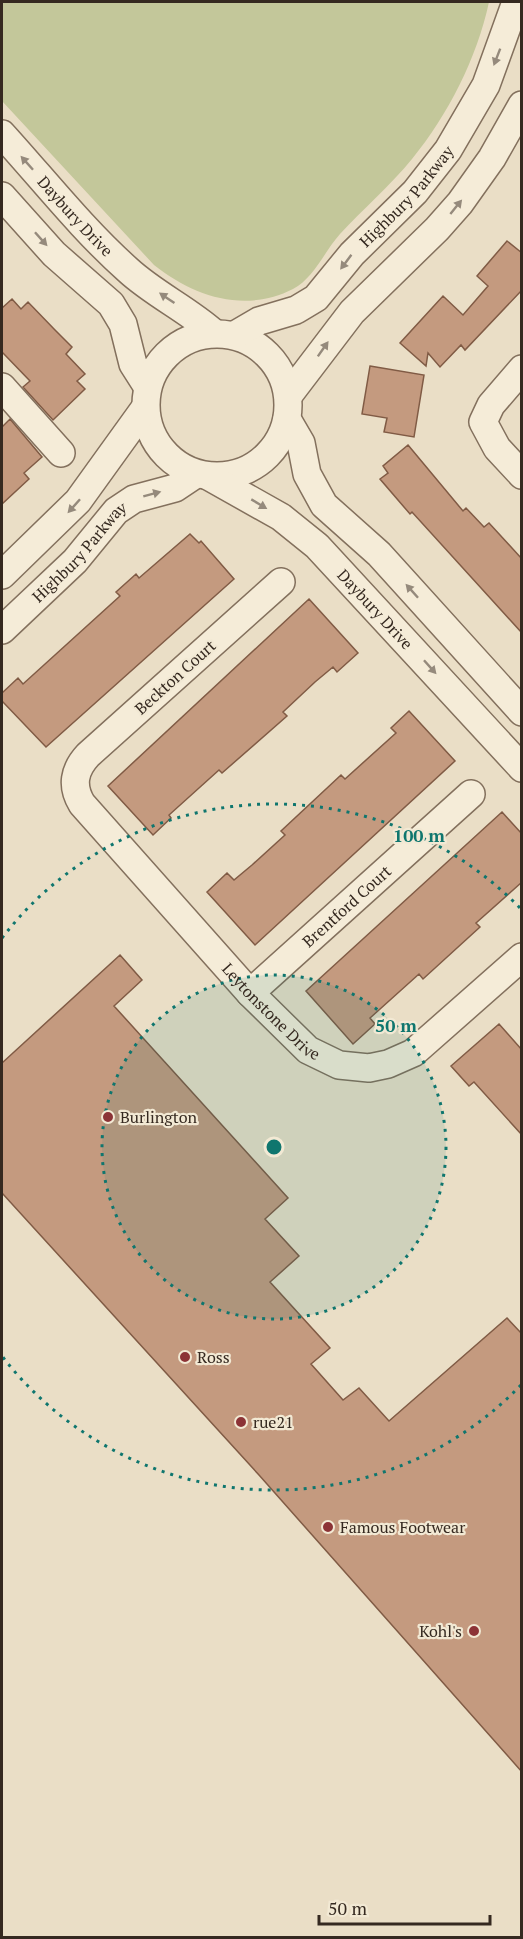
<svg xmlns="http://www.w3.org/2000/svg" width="523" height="1939" font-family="'PT Serif',serif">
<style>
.green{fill:#c3c79a}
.building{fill:#c49a7f;stroke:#805b45;stroke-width:1.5}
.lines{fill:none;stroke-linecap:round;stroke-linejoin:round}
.minor-casing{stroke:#83705d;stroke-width:30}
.minor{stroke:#f5ecd8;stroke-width:27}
.oneway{fill:#958a7c}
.ring{fill:none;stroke:#0f766e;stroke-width:3;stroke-dasharray:3 6}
.poi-dot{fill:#8c3336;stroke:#f2e9d4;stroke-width:2}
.labels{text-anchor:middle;stroke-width:4.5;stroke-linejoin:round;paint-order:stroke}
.street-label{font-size:16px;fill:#352920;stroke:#f2e9d4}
.poi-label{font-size:16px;fill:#352920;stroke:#f2e9d4;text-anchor:start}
.centre{fill:#0f766e;stroke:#f2e9d4;stroke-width:3}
.ring-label{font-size:18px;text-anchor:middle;font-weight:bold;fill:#0f766e;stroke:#f2e9d4;stroke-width:4.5;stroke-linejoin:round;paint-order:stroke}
</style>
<rect width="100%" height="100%" fill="#eadec6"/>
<path class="green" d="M2 2H489C477 58 448 115 412 159 390 186 363 209 340 234 324 252 314 278 293 289 244 314 193 296 154 265L2 101Z"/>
<path class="building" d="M507 241 522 253V290L465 350 461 345 440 367 428 353 426 366 400 343 443 296 463 315 488 286 477 276Z
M12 299 21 309 28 302 55 330 72 347 66 354 85 374 77 381 85 389 53 420 23 387 30 381 2 352V308Z
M370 366 424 375 414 437 384 432 387 418 362 414Z
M10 419 42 457 24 473 29 479 2 504V427Z
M408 445 463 511 466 508 484 527 489 523 522 559V633L412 512 410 514 380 479 388 473 383 466Z
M190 534 199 543 201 541 234 579 46 747 2 701V693L18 678 23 684 120 596 116 592 136 574 139 578Z
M309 599 358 653 337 672 333 667 315 682 283 712 287 716 222 773 219 770 169 815 171 818 153 835 108 786Z
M409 711 455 761 255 945 207 892 227 873 234 880 252 865 285 835 281 831 341 775 345 779 396 733 391 728Z
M502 812 522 834V882L476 923 480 927 423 979 419 974 370 1018 375 1024 353 1044 306 991Z
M120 955 142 980 114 1006 288 1198 265 1219 299 1256 270 1282 330 1348 311 1364 343 1400 359 1388 389 1421 507 1318 522 1334V1772L259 1475 2 1193V1063Z
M499 1024 522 1050V1135L474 1082 469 1086 451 1066Z"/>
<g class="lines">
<defs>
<g id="minor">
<path id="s1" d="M2 134C43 179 82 229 128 270 154 294 187 309 214 333"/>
<path d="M2 196 54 254 111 304 123 324 133 364 147 386"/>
<circle cx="217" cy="405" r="71"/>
<path id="s2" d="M235 335 259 321 296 310 316 298 352 254 415 192 448 150 486 85 516 2"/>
<path d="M522 369 491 405 483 422 497 448 522 475"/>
<path d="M2 387 61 453"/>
<path d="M288 396 352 312 437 229 460 203 492 158 522 105"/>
<path d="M287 419 301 443 307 474 324 505 379 554 522 712"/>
<path id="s3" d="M208 476 281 517 317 546 522 768"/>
<path d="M2 575 78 501 145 408"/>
<path id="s4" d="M281 582 88 755C74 770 71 786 82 804L250 993 308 1050 339 1065 369 1068 388 1064 413 1053 522 957"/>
<path id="s5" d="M2 630 75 561 116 511 134 499 175 488 196 474"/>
<path id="s6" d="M250 993 471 794"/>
</g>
</defs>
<use href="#minor" class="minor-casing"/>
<use href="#minor" class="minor"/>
</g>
<defs><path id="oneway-solid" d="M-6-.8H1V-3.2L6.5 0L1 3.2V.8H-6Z" transform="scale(1.5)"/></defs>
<g class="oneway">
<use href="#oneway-solid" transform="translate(497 57) rotate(111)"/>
<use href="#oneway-solid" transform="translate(27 163) rotate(-132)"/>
<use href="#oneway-solid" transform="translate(456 207) rotate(-51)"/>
<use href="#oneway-solid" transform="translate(41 239) rotate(48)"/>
<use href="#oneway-solid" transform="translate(346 262) rotate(127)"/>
<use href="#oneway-solid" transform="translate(167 298) rotate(-146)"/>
<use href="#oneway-solid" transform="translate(323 349) rotate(-55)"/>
<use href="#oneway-solid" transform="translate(152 494) rotate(-15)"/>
<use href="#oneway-solid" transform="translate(259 504) rotate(31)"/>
<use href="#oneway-solid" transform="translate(74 506) rotate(132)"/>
<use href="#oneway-solid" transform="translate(412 591) rotate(-132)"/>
<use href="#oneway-solid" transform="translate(430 667) rotate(48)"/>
</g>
<circle cx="274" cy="1147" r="172" fill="#0f766e" fill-opacity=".12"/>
<g class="ring">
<circle cx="274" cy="1147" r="172"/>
<path d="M521 1385A343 343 0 0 1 2 1356M2 938A343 343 0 0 1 521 909"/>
</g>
<g class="poi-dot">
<circle cx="108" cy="1117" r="6"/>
<circle cx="185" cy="1357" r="6"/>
<circle cx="241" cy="1422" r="6"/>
<circle cx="328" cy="1527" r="6"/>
<circle cx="474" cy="1631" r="6"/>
</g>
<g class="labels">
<g class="street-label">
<text dy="6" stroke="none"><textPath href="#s2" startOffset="226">Highbury Parkway</textPath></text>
<text dy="6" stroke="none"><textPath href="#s1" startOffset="110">Daybury Drive</textPath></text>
<text dy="6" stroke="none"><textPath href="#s5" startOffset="110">Highbury Parkway</textPath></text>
<text dy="6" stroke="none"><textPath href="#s3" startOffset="216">Daybury Drive</textPath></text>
<text transform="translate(175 677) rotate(-42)" y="6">Beckton Court</text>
<text dy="6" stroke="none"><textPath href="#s6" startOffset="130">Brentford Court</textPath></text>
<text dy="6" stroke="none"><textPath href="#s4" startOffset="594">Leytonstone Drive</textPath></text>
</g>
<g class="poi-label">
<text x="120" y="1123">Burlington</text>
<text x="197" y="1363">Ross</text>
<text x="253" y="1428">rue21</text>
<text x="340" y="1533">Famous Footwear</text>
<text x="462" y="1637" text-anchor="end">Kohl's</text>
</g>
</g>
<circle cx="274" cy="1147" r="9" class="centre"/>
<g class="ring-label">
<text x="419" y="842">100 m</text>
<text x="396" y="1032">50 m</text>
</g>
<rect width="523" height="1939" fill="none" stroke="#352920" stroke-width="6"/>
<path d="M319 1915v9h171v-9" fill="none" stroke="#352920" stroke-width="3"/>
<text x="328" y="1915" font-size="18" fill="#352920" stroke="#f2e9d4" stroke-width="4.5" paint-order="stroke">50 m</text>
</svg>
